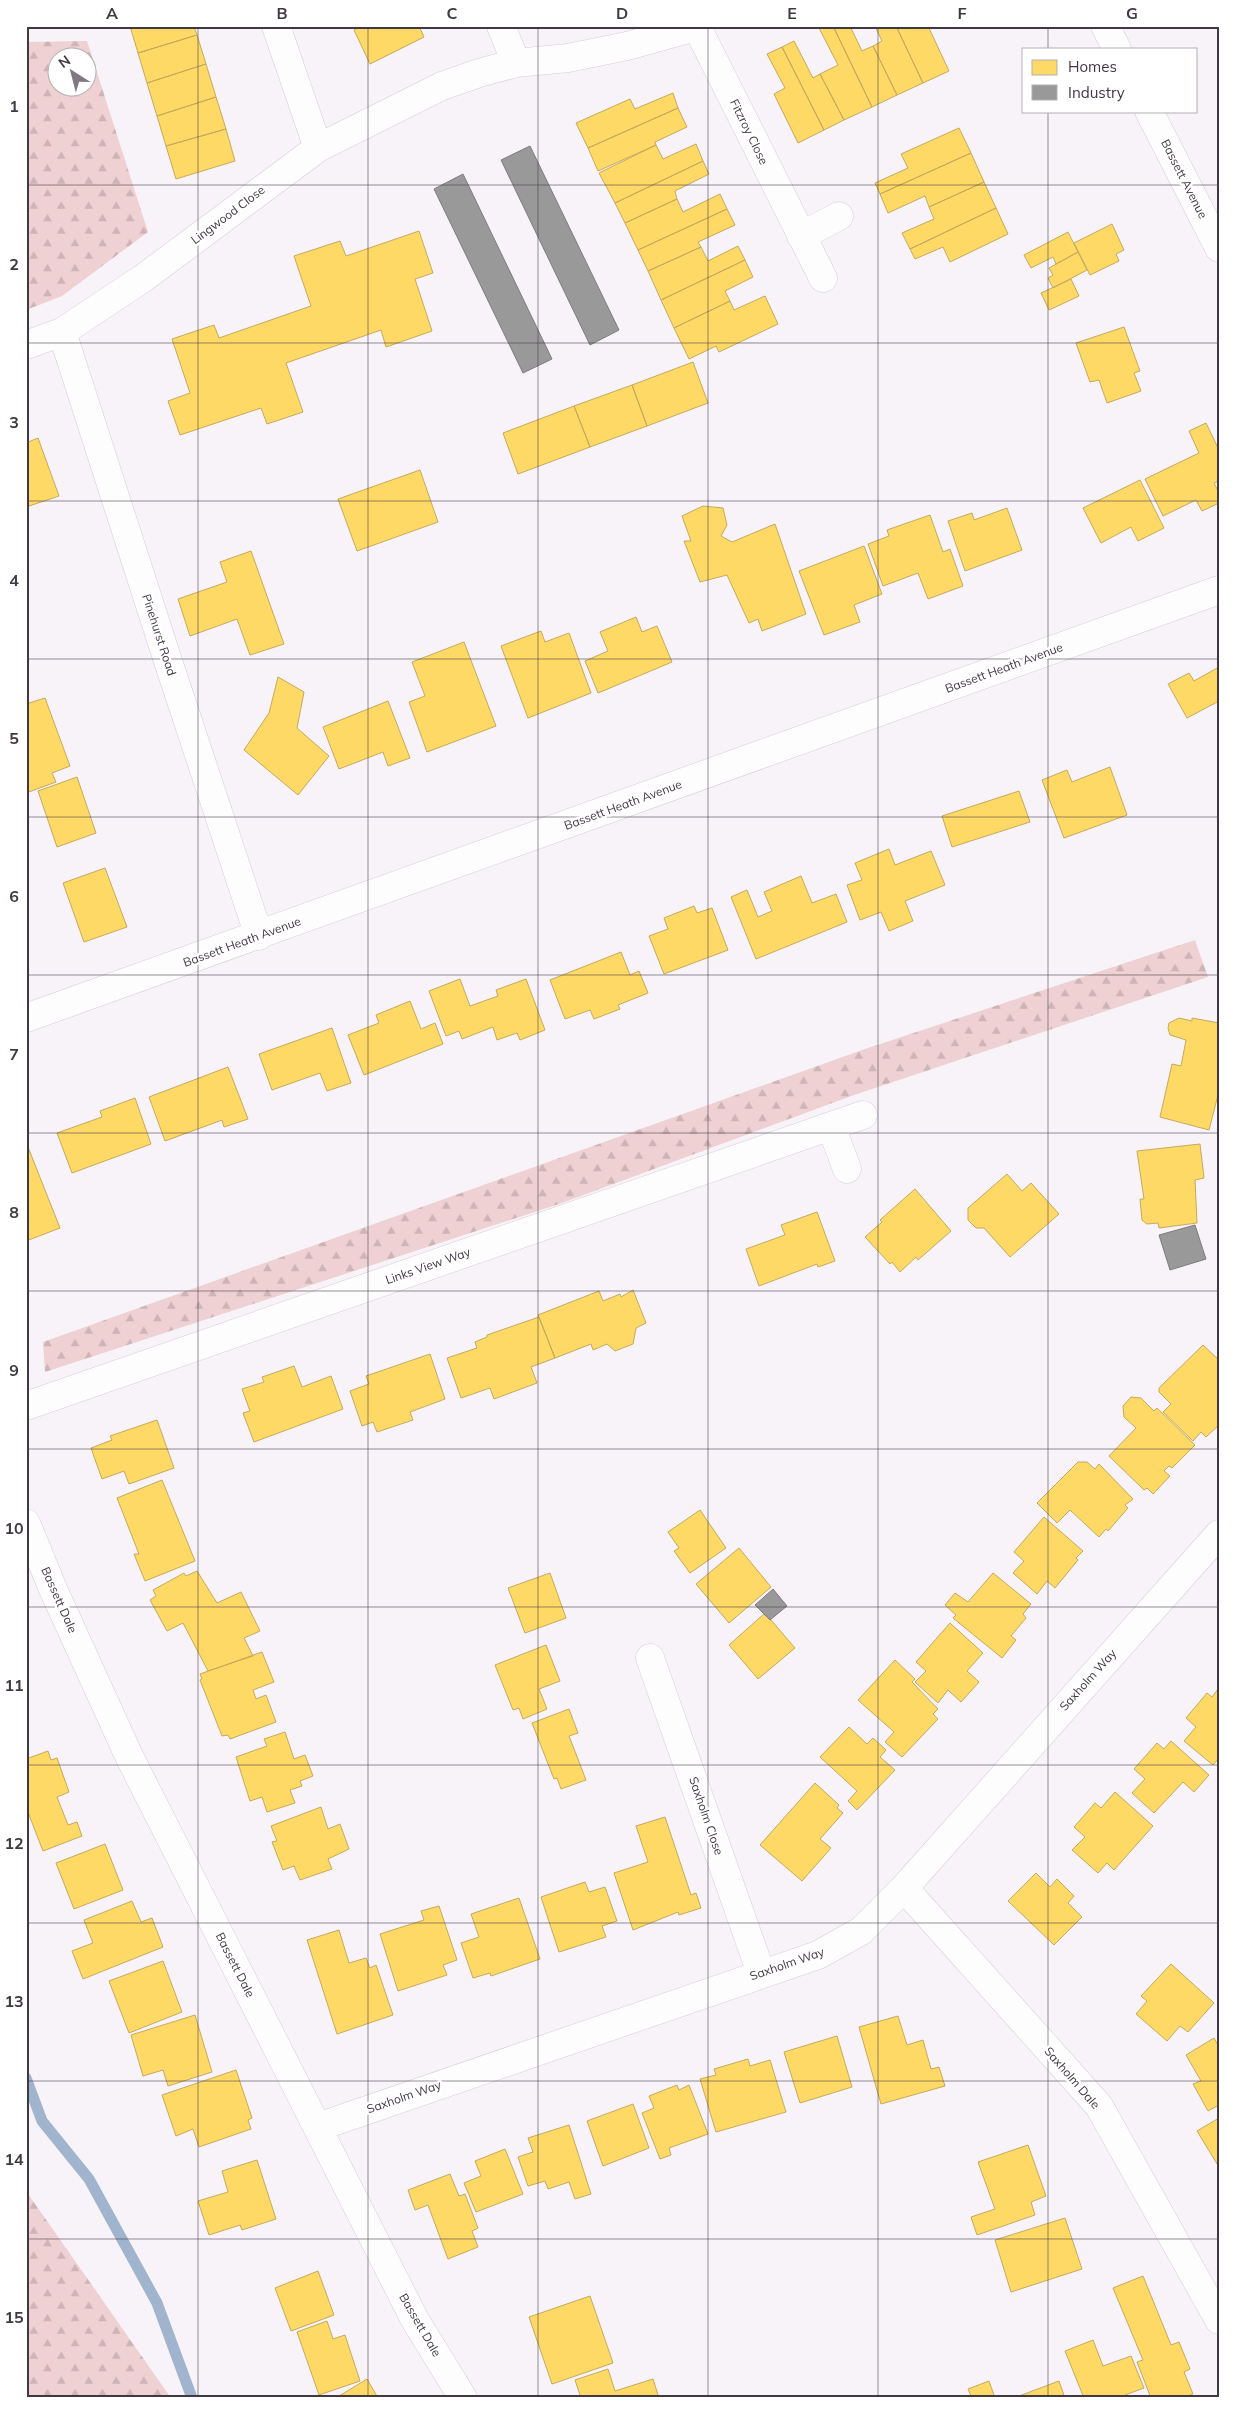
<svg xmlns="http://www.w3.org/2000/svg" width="1245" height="2424" font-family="Mulish,sans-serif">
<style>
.forest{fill:url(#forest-firs);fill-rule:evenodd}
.homes{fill:#ffd966;stroke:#c6a95c}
.industry{fill:#999;stroke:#7e7c7f}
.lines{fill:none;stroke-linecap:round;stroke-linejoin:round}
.stream{stroke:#a1b4ce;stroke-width:11}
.minor-casing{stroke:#d4ced6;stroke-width:29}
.primary-casing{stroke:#d4ced6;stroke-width:29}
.minor{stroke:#fefdfe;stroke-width:28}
.primary{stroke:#fefdfe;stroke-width:28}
.grid{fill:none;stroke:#403843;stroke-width:1;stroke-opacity:0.55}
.labels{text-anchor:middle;stroke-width:5;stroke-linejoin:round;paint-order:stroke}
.street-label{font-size:12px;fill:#403843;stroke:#fff}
.neatline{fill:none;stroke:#403843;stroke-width:2}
.grid-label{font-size:16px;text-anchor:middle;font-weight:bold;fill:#403843}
</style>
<defs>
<pattern id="forest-firs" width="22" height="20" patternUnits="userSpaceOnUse" patternTransform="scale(1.25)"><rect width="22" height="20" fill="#efd1d3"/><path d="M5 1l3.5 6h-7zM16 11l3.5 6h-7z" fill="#ceb4b6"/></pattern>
</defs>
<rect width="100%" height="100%" fill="#f7f3f8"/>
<path class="forest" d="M87 41 148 232 62 296 26 310V42ZM58 58H88V88H58Z
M1195 940 1208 977 854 1095 562 1203 45 1372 43 1342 865 1049Z
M26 2191 171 2398H26Z"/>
<path class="homes" d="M130 26H194L197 35 138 53Z
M362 26H419L424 37 370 64 354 30Z
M824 26H833L872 107 844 120 820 74 838 65 819 28Z
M833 26H850L862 51 873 46 897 95 872 107Z
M875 26H896L923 83 897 95 873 46 882 41Z
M896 26H928L949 71 923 83Z
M197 35 206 64 147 83 138 53Z
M794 41 813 78 820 74 844 120 824 130 782 47Z
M782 47 824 130 798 143 774 94 785 88 767 54Z
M206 64 216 97 157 116 147 83Z
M673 93 678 108 588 148 576 123 630 99 635 109Z
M216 97 226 129 166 146 157 116Z
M678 108 687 127 655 142 656 145 598 171 588 148Z
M959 128 971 153 880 194 875 183 908 168 901 154Z
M226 129 235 161 176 179 166 146Z
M696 144 703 161 615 203 599 173 656 145 663 159Z
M971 153 984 182 929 207 925 196 888 213 880 194Z
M703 161 709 174 675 191 677 199 625 223 615 203Z
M984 182 996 208 910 249 902 233 934 219 929 207Z
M720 194 727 209 638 250 625 223 677 199 683 212Z
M996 208 1008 234 950 262 943 247 915 259 910 249Z
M727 209 735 225 698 242 701 247 648 271 638 250Z
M1112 224 1124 250 1116 254 1119 261 1090 275 1074 243Z
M419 231 433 273 415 279 432 331 386 347 381 330 286 363 303 412 267 424 261 408 180 435 168 401 190 393 172 339 214 325 219 338 311 306 294 256 340 241 346 256Z
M1068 232 1078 252 1056 264 1053 257 1031 268 1024 255Z
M738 246 745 260 661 300 648 271 701 247 708 261Z
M1078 252 1087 270 1053 288 1048 278 1053 275 1049 268Z
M745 260 753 277 725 291 730 301 674 328 661 300Z
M1071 279 1079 296 1049 310 1041 293Z
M765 296 778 324 719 352 716 346 689 359 674 328 730 301 734 310Z
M1124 327 1140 371 1134 373 1141 391 1107 403 1099 380 1090 382 1076 343Z
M693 362 708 403 647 426 632 385Z
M632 385 647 426 590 447 574 406Z
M574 406 590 447 518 474 503 433Z
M1206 423 1219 450V481L1214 483 1219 493V503L1202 511 1196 500 1163 516 1145 479 1199 453 1189 431Z
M38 438 59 496 26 507V443Z
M420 470 438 522 357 551 338 499Z
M1140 480 1164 528 1138 541 1131 527 1101 543 1083 508Z
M703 506 723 508 727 525 721 536 732 542 775 524 806 614 762 631 758 619 749 623 727 575 700 582 684 541H691L682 516Z
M1007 508 1022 550 965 571 948 521 972 513 974 520Z
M930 515 943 552 950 549 963 586 928 599 918 573 883 586 868 544 889 536 887 530Z
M864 546 882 594 854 605 860 622 824 635 799 571Z
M251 551 284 644 250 655 237 619 190 636 178 599 227 582 220 562Z
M636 617 642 632 657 626 672 662 598 693 585 661 608 651 600 632Z
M541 631 545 642 569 633 591 693 528 718 501 646Z
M464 642 496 726 427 752 409 702 425 696 412 662Z
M1219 667V701L1187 718 1168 684 1189 673 1194 681Z
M278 677 304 692 297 728 329 756 298 795 244 750 269 713Z
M45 698 70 766 52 773 56 782 26 793V704Z
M388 701 410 758 388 766 383 752 339 769 323 727Z
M1110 767 1127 815 1064 838 1042 780 1067 770 1072 782Z
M77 777 96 833 57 847 38 791Z
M1019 791 1030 822 952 847 942 816Z
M889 849 895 865 931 851 945 885 905 901 913 921 889 931 881 912 860 920 847 885 862 880 855 863Z
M105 868 127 927 84 942 63 883Z
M801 876 812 903 836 894 847 922 756 959 731 897 747 890 758 917 772 911 764 892Z
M694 906 697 913 712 908 728 950 664 974 649 936 668 929 664 918Z
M621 952 630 975 639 971 648 993 618 1005 620 1009 594 1019 590 1010 565 1019 550 980Z
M460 979 470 1006 498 996 496 990 526 979 545 1030 520 1040 517 1033 497 1040 493 1027 462 1039 459 1031 446 1036 429 991Z
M410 1001 421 1029 435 1023 443 1044 364 1075 348 1035 379 1023 376 1015Z
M1179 1018 1192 1021V1018L1219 1023V1091L1209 1130 1160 1117 1172 1064 1181 1066 1186 1040 1170 1035 1168 1028 1169 1023Z
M332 1028 351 1083 327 1091 320 1073 272 1090 259 1054Z
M228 1067 248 1119 224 1127 222 1120 165 1141 149 1097Z
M135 1098 151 1144 72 1173 57 1133 102 1117 100 1111Z
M26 1142 60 1228 26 1241Z
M1200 1144 1204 1178 1195 1180 1197 1223 1159 1228 1158 1223 1147 1224 1142 1220 1140 1199H1144L1137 1151Z
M1007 1174 1022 1191 1031 1183 1059 1214 1010 1257 984 1228H976L968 1220V1208Z
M915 1189 951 1231 918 1260 916 1257 900 1272 892 1262 890 1264 865 1237 882 1222 880 1220Z
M817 1212 835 1261 818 1267 817 1264 759 1286 746 1249 785 1235 781 1225Z
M633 1290 646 1323 636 1328 633 1344 615 1351 607 1344 593 1350 591 1344 555 1358 538 1315 599 1291 603 1301 620 1294 621 1297Z
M539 1317 555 1358 531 1367 537 1383 494 1399 490 1388 461 1398 447 1358 477 1348 475 1342 487 1337V1335Z
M1203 1345 1219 1360V1425L1206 1437 1201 1432 1193 1441 1163 1412 1171 1404 1159 1392V1388Z
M430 1354 445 1399 410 1412 413 1420 377 1432 373 1422 362 1426 350 1391 369 1384 366 1376Z
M294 1366 302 1387 331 1376 343 1409 254 1442 243 1413 250 1411 242 1389 264 1382 262 1377Z
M1131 1397 1141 1398 1154 1411 1157 1408 1195 1445 1172 1468 1169 1466 1164 1471 1170 1476 1153 1494 1147 1488 1144 1490 1109 1456 1136 1428 1124 1417 1123 1406Z
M157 1420 174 1468 129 1484 124 1471 102 1479 91 1448 112 1440 110 1436Z
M1078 1462H1087L1095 1469 1099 1464 1133 1499 1125 1505 1128 1508 1108 1531 1106 1529 1099 1537 1070 1510 1057 1523 1037 1503Z
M162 1480 195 1561 145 1581 134 1554H139L117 1498Z
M700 1510 726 1548 690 1573 674 1551 679 1548 668 1532Z
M1044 1517 1083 1551 1076 1558 1078 1560 1055 1588 1047 1581 1037 1594 1013 1573 1024 1561 1014 1552Z
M739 1548 771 1587 729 1623 696 1584Z
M197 1571 217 1603 241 1592 260 1631 244 1638 253 1656 208 1671 183 1623 167 1631 150 1600 156 1596 153 1590 184 1573 186 1576Z
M550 1573 566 1618 525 1633 508 1588Z
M993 1573 1031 1604 1023 1614 1026 1618 1011 1636 1016 1640 1002 1658 953 1618 956 1615 945 1605 955 1593 968 1602Z
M765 1613 795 1648 758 1679 729 1645Z
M950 1623 983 1653 967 1671 979 1682 961 1702 948 1690 938 1703 915 1682 926 1671 916 1662Z
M546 1645 560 1681 539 1689 547 1709 523 1719 519 1708 513 1710 495 1665Z
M262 1652 274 1682 253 1690 256 1699 266 1695 276 1722 230 1739 228 1735 222 1736 200 1680 202 1679 200 1674Z
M895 1660 915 1679 912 1682 938 1709 933 1714 938 1719 902 1757 885 1742 894 1732 858 1700Z
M1218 1689 1219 1758 1213 1765 1184 1741 1196 1727 1186 1718 1207 1693 1212 1697Z
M569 1709 578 1733 569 1736 586 1780 561 1789 557 1778 554 1779 532 1723Z
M849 1727 867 1744 873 1738 886 1750 880 1757 895 1770 857 1810 848 1801 857 1791 820 1757Z
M285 1732 294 1759 305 1755 313 1776 300 1781 302 1786 290 1790 295 1803 267 1812 262 1797 250 1801 236 1757 267 1746 264 1739Z
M1171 1741 1209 1775 1194 1792 1183 1782 1154 1813 1132 1793 1145 1779 1134 1769 1157 1743 1164 1749Z
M48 1751 51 1760 57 1758 69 1792 57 1797 68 1825 77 1822 82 1836 43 1851 26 1807V1759Z
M815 1783 839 1805 837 1808 843 1813 820 1839 831 1848 802 1881 760 1845Z
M1115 1792 1153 1826 1114 1870 1107 1863 1098 1873 1072 1850 1085 1837 1074 1827 1095 1803 1101 1808Z
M321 1807 328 1829 340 1824 349 1849 328 1859 332 1869 300 1880 294 1866 283 1870 272 1842 277 1841 271 1826Z
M665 1817 691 1895 696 1893 701 1908 679 1915 678 1912 633 1930 614 1873 648 1862 636 1826Z
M105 1844 123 1890 74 1909 56 1863Z
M1036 1873 1050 1887 1057 1879 1074 1896 1068 1903 1082 1917 1054 1945 1008 1901Z
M585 1882 589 1892 605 1887 617 1921 602 1926 606 1937 559 1952 541 1897Z
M519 1898 540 1959 491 1976 490 1973 473 1978 461 1943 479 1937 471 1914Z
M132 1901 141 1922 152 1918 163 1947 83 1979 72 1951 93 1943 84 1920Z
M439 1906 457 1960 443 1965 447 1975 398 1991 380 1934 424 1920 421 1911Z
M339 1930 349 1963 366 1958 370 1968 376 1965 393 2015 337 2034 307 1940Z
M163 1961 182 2012 129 2033 109 1981Z
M1171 1964 1214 2003 1188 2032 1180 2026 1167 2041 1136 2014 1147 2001 1141 1996Z
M195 2015 212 2072 168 2086 163 2070 143 2076 131 2035Z
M898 2016 907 2045 923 2040 931 2069 939 2067 945 2086 881 2104 859 2027Z
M837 2036 852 2087 800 2103 784 2052Z
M1214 2038 1219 2047V2105L1208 2111 1193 2084 1201 2081 1186 2055Z
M748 2059 750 2066 770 2060 786 2112 716 2132 700 2079 716 2075 714 2069Z
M236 2070 252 2118 248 2120 251 2129 199 2147 193 2129 176 2136 162 2095Z
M677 2085 679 2090 689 2085 708 2134 669 2148 671 2155 660 2159 642 2113 654 2108 649 2096Z
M633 2104 649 2148 603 2166 587 2121Z
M1219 2118V2167L1197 2131Z
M569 2125 591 2194 575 2199 569 2182 548 2189 545 2181 528 2186 518 2157 533 2152 528 2138Z
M1028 2145 1046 2196 1031 2202 1035 2215 977 2235 971 2217 995 2209 978 2162Z
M505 2149 523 2194 476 2212 464 2183 481 2176 475 2161Z
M257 2160 276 2219 242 2230 240 2225 209 2235 198 2201 228 2192 222 2171Z
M450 2174 459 2196 465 2194 478 2228 472 2231 478 2247 448 2259 428 2205 415 2210 408 2190Z
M1065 2218 1082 2269 1011 2292 995 2240Z
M318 2271 334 2315 291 2331 275 2288Z
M1143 2276 1171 2345 1179 2342 1190 2369 1184 2372 1193 2394 1184 2398H1151L1137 2362 1143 2360 1113 2288Z
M590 2296 613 2363 552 2384 529 2317Z
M327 2321 333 2339 345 2335 360 2381 319 2395 297 2332Z
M1093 2340 1103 2366 1131 2356 1144 2388 1125 2395 1127 2398H1084L1065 2351Z
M608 2369 615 2391 653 2379 659 2398H581L575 2380Z
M367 2379 378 2398H336Z
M989 2381 995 2398H972L968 2389Z
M1059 2381 1065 2398H1019V2396Z"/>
<path class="industry" d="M530 146 619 330 590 345 501 160Z
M463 174 552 359 523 373 434 189Z
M1195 1225 1206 1259 1170 1270 1159 1235Z
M773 1589 787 1606 770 1620 755 1605Z"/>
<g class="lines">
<path class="stream" d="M26 2078 42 2121 89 2179 157 2303 192 2398"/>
<defs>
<path id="minor" d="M501 26 516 63
M697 27 823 278
M318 148 442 86 479 73 516 63 568 58 627 46 699 26
M801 236 839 216
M62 332 167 658 259 936
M26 345 62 332 142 279 318 148 276 26
M26 1018 1219 590
M847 1169 831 1126 863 1115
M26 1406 831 1126
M26 1523 53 1589 129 1756 415 2320 463 2398
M650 1658 761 1973
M904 1888 1099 2106 1219 2320
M318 2127 818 1955 861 1931 904 1888 1219 1534"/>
<path id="primary" d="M1105 26 1117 49
M1149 111 1219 248"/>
</defs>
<use href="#minor" class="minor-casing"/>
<use href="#primary" class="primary-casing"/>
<use href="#minor" class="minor"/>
<use href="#primary" class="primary"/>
</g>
<path class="grid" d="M198 26V2398M368 26V2398M538 26V2398M708 26V2398M878 26V2398M1048 26V49M1048 111V2398M26 185H1219M26 343H1219M26 501H1219M26 659H1219M26 817H1219M26 975H1219M26 1133H1219M26 1291H1219M26 1449H1219M26 1607H1219M26 1765H1219M26 1923H1219M26 2081H1219M26 2239H1219"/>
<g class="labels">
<g class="street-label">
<text transform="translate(749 132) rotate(64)" y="4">Fitzroy Close</text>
<text transform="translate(1184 179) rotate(63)" y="4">Bassett Avenue</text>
<text transform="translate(228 215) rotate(-37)" y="4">Lingwood Close</text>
<text transform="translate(159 635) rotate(72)" y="4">Pinehurst Road</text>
<text transform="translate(1004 668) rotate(-20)" y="4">Bassett Heath Avenue</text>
<text transform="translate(623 805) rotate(-20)" y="4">Bassett Heath Avenue</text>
<text transform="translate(242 942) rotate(-20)" y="4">Bassett Heath Avenue</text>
<text transform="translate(428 1266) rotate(-19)" y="4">Links View Way</text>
<text transform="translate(59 1600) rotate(66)" y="4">Bassett Dale</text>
<text transform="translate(1088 1680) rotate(-48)" y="4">Saxholm Way</text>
<text transform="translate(706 1816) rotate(71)" y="4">Saxholm Close</text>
<text transform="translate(787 1964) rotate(-19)" y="4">Saxholm Way</text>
<text transform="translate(235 1965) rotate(63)" y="4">Bassett Dale</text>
<text transform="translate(1072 2078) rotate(49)" y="4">Saxholm Dale</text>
<text transform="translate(404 2097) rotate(-19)" y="4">Saxholm Way</text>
<text transform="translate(420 2325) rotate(60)" y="4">Bassett Dale</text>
</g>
</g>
<rect width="1245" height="2424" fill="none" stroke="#ffffff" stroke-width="55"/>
<rect x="1022" y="48" width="175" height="65" fill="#ffffff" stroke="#b3afb4"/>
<rect x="1032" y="60" width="25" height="15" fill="#ffd966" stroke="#b3afb4"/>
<text x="1068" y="72" font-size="15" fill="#403843">Homes</text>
<rect x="1032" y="85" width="25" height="15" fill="#999999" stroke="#b3afb4"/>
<text x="1068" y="98" font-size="15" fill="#403843">Industry</text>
<g transform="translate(72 72) rotate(324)"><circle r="24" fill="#ffffff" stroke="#b3afb4"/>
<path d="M0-4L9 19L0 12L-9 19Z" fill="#807982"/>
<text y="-8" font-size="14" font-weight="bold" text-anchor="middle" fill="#403843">N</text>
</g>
<rect x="28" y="28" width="1190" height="2368" class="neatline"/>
<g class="grid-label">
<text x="112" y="19">A</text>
<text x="282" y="19">B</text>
<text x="452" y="19">C</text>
<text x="622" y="19">D</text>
<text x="792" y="19">E</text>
<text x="962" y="19">F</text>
<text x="1132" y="19">G</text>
<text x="14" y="112">1</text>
<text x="14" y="270">2</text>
<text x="14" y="428">3</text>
<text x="14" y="586">4</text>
<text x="14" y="744">5</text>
<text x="14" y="902">6</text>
<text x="14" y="1060">7</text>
<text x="14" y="1218">8</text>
<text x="14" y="1376">9</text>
<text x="14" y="1534">10</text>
<text x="14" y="1691">11</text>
<text x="14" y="1849">12</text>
<text x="14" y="2007">13</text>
<text x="14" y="2165">14</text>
<text x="14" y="2323">15</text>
</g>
</svg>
